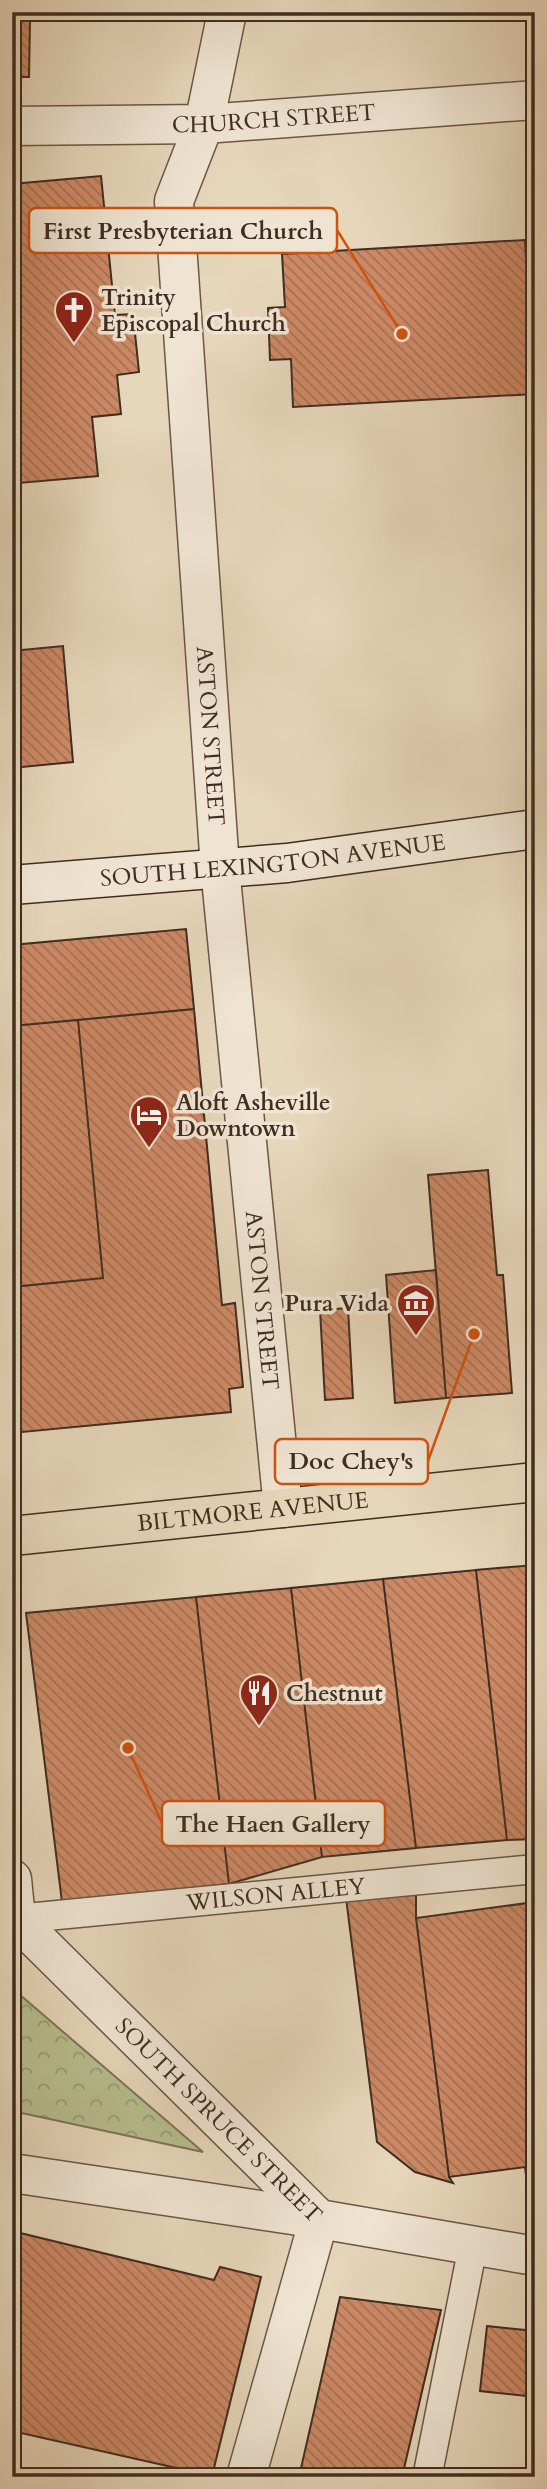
<svg xmlns="http://www.w3.org/2000/svg" width="547" height="2489" font-family="Cardo,serif">
<style>
.park{fill:url(#park-crowns);stroke:#7c7558;stroke-width:2}
.building{fill:url(#building-back-hatch);stroke:#402d21;stroke-width:2}
.lines{fill:none;stroke-linecap:round;stroke-linejoin:round}
.service-casing{stroke:#6a5747;stroke-width:31}
.minor-casing{stroke:#6a5747;stroke-width:41}
.secondary-casing{stroke:#402d21;stroke-width:41}
.primary-casing{stroke:#402d21;stroke-width:41}
.service{stroke:#efe4d2;stroke-width:28}
.minor{stroke:#efe4d2;stroke-width:38}
.secondary{stroke:#efe4d2;stroke-width:38}
.primary{stroke:#e6d6ba;stroke-width:38}
.labels{text-anchor:middle;stroke-width:7;stroke-linejoin:round;paint-order:stroke}
.street-label{font-size:23px;fill:#402d21;stroke:#efe4d2}
.poi-label{font-size:23px;font-weight:bold;fill:#402d21;stroke:#efe4d2;text-anchor:start}
.leader{fill:none;stroke:#cf520f;stroke-width:2.5}
.callout-dot{fill:#cf520f;stroke:#efe4d2;stroke-width:2.5}
.callout{fill:#efe4d2;stroke:#cf520f;stroke-width:2.5}
.callout-label{font-size:24px;text-anchor:middle;font-weight:bold;fill:#402d21}
</style>
<defs>
<pattern id="park-crowns" width="20" height="18" patternUnits="userSpaceOnUse" patternTransform="scale(1.75)"><rect width="20" height="18" fill="#b7bd8e"/><path d="M2 6a3 3 0 1 1 6 0M12 15a3 3 0 1 1 6 0" fill="none" stroke="#969a74"/></pattern>
<pattern id="building-back-hatch" width="6" height="6" patternUnits="userSpaceOnUse" patternTransform="scale(1.75)"><rect width="6" height="6" fill="#cc8965"/><path d="M-1 5l2 2M0 0l6 6M5-1l2 2" fill="none" stroke="#a77053"/></pattern>
</defs>
<rect width="100%" height="100%" fill="#e6d6ba"/>
<filter id="stains"><feTurbulence type="fractalNoise" baseFrequency=".00286" numOctaves="4"/><feColorMatrix values="0 0 0 0 .2 0 0 0 0 .09 0 0 0 0 .02 0 0 0 .5 -.17"/></filter>
<radialGradient id="worn" r=".72"><stop offset=".6" stop-color="#630" stop-opacity="0"/><stop offset="1" stop-color="#630" stop-opacity=".3"/></radialGradient>
<path class="park" d="M12 1988 203 2152 12 2111Z"/>
<path class="building" d="M12 12H46V21H30L29 77H12Z
M101 176 115 315 133 314 139 372 117 375 121 414 92 417 98 476 19 483 18 471H12V184Z
M525 240 527 277H535V394L293 407 291 359 270 360 268 308 285 307 282 254Z
M63 646 73 762 12 768V651Z
M186 929 194 1009 12 1026V945Z
M194 1009 222 1305 235 1303 243 1387 229 1389 231 1412 12 1433V1287L103 1278 78 1020Z
M78 1020 103 1278 12 1287V1026Z
M488 1170 497 1275H503L512 1393 446 1398 428 1175Z
M436 1270 446 1398 395 1403 386 1275Z
M348 1308 353 1398 325 1400 320 1310Z
M535 1565V1839L507 1840 476 1570Z
M476 1570 507 1840 416 1848 383 1579Z
M383 1579 416 1848 322 1857 291 1588Z
M291 1588 322 1857 229 1884 196 1597Z
M196 1597 229 1884 62 1902 26 1613Z
M416 1892V1918L449 2177 453 2183 415 2172 377 2142 346 1898Z
M535 1902V2193L528 2192 525 2167 449 2177 416 1918Z
M12 2231 214 2280 220 2267 261 2277 212 2476 12 2431Z
M340 2297 441 2310 402 2477H299Z
M487 2326 535 2331V2397L480 2391Z"/>
<g class="lines">
<defs>
<g id="service">
<path id="s1" d="M16 1919 535 1869"/>
<path d="M428 2473 473 2246"/>
</g>
<g id="minor">
<path id="s2" d="M227 12 204 124 174 201 220 868 283 1508"/>
<path id="s3" d="M12 126 204 124 535 100"/>
<path id="s4" d="M12 1879 16 1919 319 2219 246 2477"/>
<path d="M12 2173 319 2219 535 2256"/>
</g>
<g id="secondary">
<path id="s5" d="M12 885 287 863 535 829"/>
</g>
<g id="primary">
<path id="s6" d="M12 1536 535 1482"/>
</g>
</defs>
<use href="#service" class="service-casing"/>
<use href="#minor" class="minor-casing"/>
<use href="#secondary" class="secondary-casing"/>
<use href="#primary" class="primary-casing"/>
<use href="#service" class="service"/>
<use href="#minor" class="minor"/>
<use href="#secondary" class="secondary"/>
<use href="#primary" class="primary"/>
</g>
<defs>
<symbol id="church-pin" viewBox="-11 -11 22 30"><path d="M0 17L-7.5 6A9.5 9.5 0 1 1 7.5 6Z" fill="#8f2418" stroke="#efe4d2"/><path d="M-1.2-6h2.4v3.5h3.3v2.4h-3.3V6h-2.4V-.1h-3.3v-2.4h3.3Z" fill="#fff"/></symbol>
<symbol id="hotel-pin" viewBox="-11 -11 22 30"><path d="M0 17L-7.5 6A9.5 9.5 0 1 1 7.5 6Z" fill="#8f2418" stroke="#efe4d2"/><path d="M-6-4.5h1.5V1H6V5H4.5V3h-9V5H-6ZM-4 0a1.8 1.8 0 1 1 3.6 0ZM.5 0V-2.5h3Q6-2.5 6 0Z" fill="#fff"/></symbol>
<symbol id="museum-pin" viewBox="-11 -11 22 30"><path d="M0 17L-7.5 6A9.5 9.5 0 1 1 7.5 6Z" fill="#8f2418" stroke="#efe4d2"/><path d="M0-6L6-3V-2H-6V-3ZM-5-1h2V3h-2ZM-1-1h2V3h-2ZM3-1h2V3H3ZM-6 4H6V6H-6Z" fill="#fff"/></symbol>
<symbol id="restaurant-pin" viewBox="-11 -11 22 30"><path d="M0 17L-7.5 6A9.5 9.5 0 1 1 7.5 6Z" fill="#8f2418" stroke="#efe4d2"/><path d="M-5-6h1v4h1v-4h1v4h1v-4h1v5L-1.5 .5V6h-2V.5L-5-1ZM5-6V6H3V1.5H1.5Q1.5-4 5-6Z" fill="#fff"/></symbol>
</defs>
<g fill-rule="evenodd">
<use href="#church-pin" x="52" y="288" width="44" height="60"/>
<use href="#hotel-pin" x="127" y="1093" width="44" height="60"/>
<use href="#museum-pin" x="394" y="1281" width="44" height="60"/>
<use href="#restaurant-pin" x="237" y="1671" width="44" height="60"/>
</g>
<g class="labels">
<g class="street-label">
<text dy="8" stroke="none"><textPath href="#s3" startOffset="262">CHURCH STREET</textPath></text>
<text dy="8" stroke="none"><textPath href="#s2" startOffset="733">ASTON STREET</textPath></text>
<text dy="8" stroke="none"><textPath href="#s5" startOffset="262">SOUTH LEXINGTON AVENUE</textPath></text>
<text dy="8" stroke="none"><textPath href="#s2" startOffset="1300">ASTON STREET</textPath></text>
<text dy="8" stroke="none"><textPath href="#s6" startOffset="242">BILTMORE AVENUE</textPath></text>
<text dy="8" stroke="none"><textPath href="#s1" startOffset="261">WILSON ALLEY</textPath></text>
<text dy="8" stroke="none"><textPath href="#s4" startOffset="326">SOUTH SPRUCE STREET</textPath></text>
</g>
<g class="poi-label">
<text x="101" y="305">Trinity<tspan x="101" dy="26">Episcopal Church</tspan></text>
<text x="176" y="1110">Aloft Asheville<tspan x="176" dy="26">Downtown</tspan></text>
<text x="389" y="1311" text-anchor="end">Pura Vida</text>
<text x="286" y="1701">Chestnut</text>
</g>
</g>
<path class="leader" d="M402 334L337 230M474 1334L428 1461M128 1748L162 1823"/>
<g class="callout-dot">
<circle cx="402" cy="334" r="7"/>
<circle cx="474" cy="1334" r="7"/>
<circle cx="128" cy="1748" r="7"/>
</g>
<g class="callout">
<rect x="29" y="208" width="308" height="45" rx="7"/>
<rect x="275" y="1439" width="153" height="45" rx="7"/>
<rect x="162" y="1801" width="223" height="45" rx="7"/>
</g>
<g class="callout-label">
<text x="183" y="239">First Presbyterian Church</text>
<text x="351" y="1469">Doc Chey's</text>
<text x="273" y="1832">The Haen Gallery</text>
</g>
<rect width="547" height="2489" fill="none" stroke="#e6d6ba" stroke-width="42"/>
<rect x="14" y="14" width="519" height="2461" fill="none" stroke="#402d21" stroke-width="3.5"/>
<rect x="21" y="21" width="505" height="2447" fill="none" stroke="#402d21" stroke-width="2"/>
<rect width="100%" height="100%" filter="url(#stains)"/>
<rect width="100%" height="100%" fill="url(#worn)"/>
</svg>
